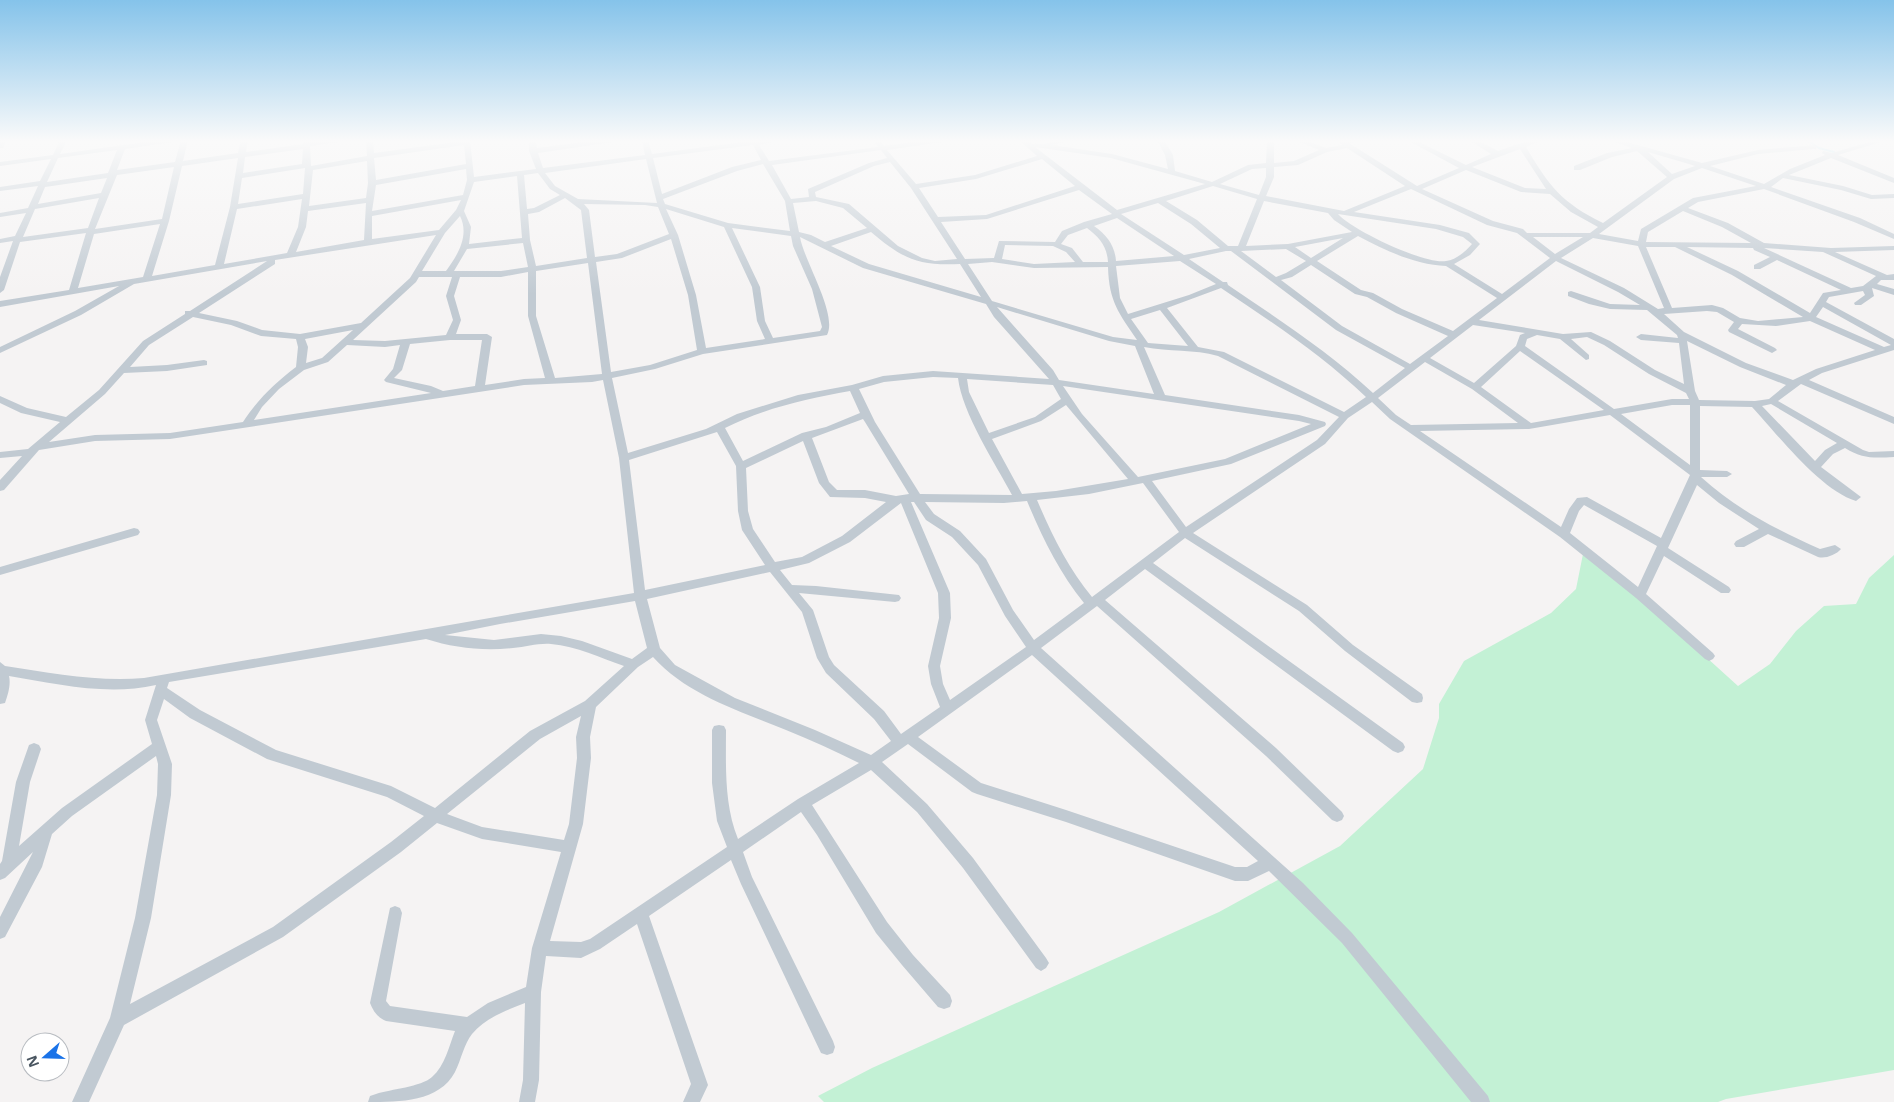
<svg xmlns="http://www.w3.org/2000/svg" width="1894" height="1102" font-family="'Open Sans',sans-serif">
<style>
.green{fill:#c3f1d5}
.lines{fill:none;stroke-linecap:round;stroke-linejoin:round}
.stream{stroke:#90daee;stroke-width:2}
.minor{fill:#c1cad2;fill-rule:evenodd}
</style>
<rect width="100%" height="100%" fill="#f5f3f3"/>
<path class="green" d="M1583 554 1664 619 1738 686 1770 664 1796 631 1824 606 1856 604 1869 578 1894 555V1070L1726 1099 1718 1102H824L818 1096 872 1068 1219 912 1340 846 1423 769 1439 718V704L1464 661 1551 613 1576 589Z"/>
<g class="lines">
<path class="stream" d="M1807 140 1819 148 1834 152"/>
<path class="minor" d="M0 140H7L3 148H0Z
M60 140H67L60 154 159 140H178L174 142 125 149 117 170 175 162 181 140H188L183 161 238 153 241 140H248L246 152 303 144 304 140H310V141L342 140 339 142 310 146 311 166 367 156 366 140H373L374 153 470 140 474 177 536 169 529 151V140H535L537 148 598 140H617L613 142 538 153 543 168 645 155 642 140H648L652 154 750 141V140H781L759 145 769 161 878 147 873 140H880L884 146 927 140H945L942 142 887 150 916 184 975 175 1037 156 1019 140H1026L1032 144C1036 143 1040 144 1044 144 1054 141 1063 140 1073 140L1052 145 1112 154 1168 169 1165 155 1157 140H1164L1173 155 1175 171 1212 182 1248 165 1266 163 1267 140H1274V163L1294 161 1319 150 1295 140H1304L1326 148 1342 145 1336 140H1361L1349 143 1417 186 1459 168 1407 140H1415L1466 165 1491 154 1469 140H1477L1498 151C1513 146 1527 140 1543 140L1526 147C1549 186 1562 203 1603 223L1667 177 1637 151 1612 157 1580 170H1574V166L1607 153 1632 148 1609 140H1620L1702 163 1758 150 1816 145V149H1813L1758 154 1710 166 1764 184 1790 169 1825 155 1822 153 1823 151 1832 153 1876 140H1887L1838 155 1894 178V183L1831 158 1789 175 1843 186 1872 195 1894 194V198L1871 199 1841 190 1783 178 1771 187 1860 218 1894 234V239L1854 222 1764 189 1698 202 1688 208 1728 223 1764 243 1831 248 1894 246V250L1835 252 1887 275 1894 274V280H1881L1877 284 1894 289V295L1872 288 1874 296 1861 305H1855L1854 303 1865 295 1863 291 1829 297 1826 302 1894 339V350L1822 373 1809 380 1894 417V424L1801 384 1778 401 1863 450 1869 452 1894 451V457C1873 458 1863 459 1845 448L1833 454 1821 467 1861 497 1856 501C1821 491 1777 434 1752 407L1700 406V470L1727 471 1732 474 1727 477H1701C1736 509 1777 530 1820 549L1835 545 1841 549C1836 555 1825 559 1818 557L1768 534 1744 547H1736L1734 544 1736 541 1759 529 1719 503 1697 485 1668 548 1729 587 1731 590 1729 593H1721L1664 556 1646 594 1713 653 1715 656 1713 659 1709 661 1705 659 1636 598 1560 537 1390 419 1372 402 1348 418 1325 444 1193 533 1307 605 1353 645 1422 694 1423 698 1422 702 1417 703 1412 702 1345 651 1299 611 1185 538 1153 563 1403 743 1405 747 1403 751 1398 753 1393 751 1145 569 1105 600 1276 748 1342 812 1344 816 1342 820 1337 822 1332 820 1266 756 1097 606 1041 648 1303 883 1352 933 1488 1096 1490 1102H1471L1342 943 1269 871 1248 881H1235L1066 822 977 794 972 792 908 744 882 762 927 804 973 858 1046 958 1049 963 1046 968 1041 971 1036 968 963 868 917 812 871 770 812 805 887 922 913 955 950 995 952 1001 950 1007 944 1009 938 1007 902 965 876 933 817 835 801 812 743 852 752 877 833 1041 835 1047 833 1053 827 1055 821 1053 741 884 731 860 649 916 708 1085 700 1102H683L691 1084 637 924 600 949 581 958 546 956 541 992 539 1080 535 1102H519L523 1080 525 1003C507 1010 485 1018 472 1034 464 1044 461 1060 455 1072 439 1102 400 1102 368 1102L370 1096 376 1094C391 1089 421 1087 432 1077 445 1066 449 1046 455 1031L386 1021C378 1018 373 1011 370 1003L390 908 395 906 400 908 402 913 386 1001 390 1006 467 1017 488 1003 526 987 532 948 561 852 482 839 437 823 401 852 283 937 124 1025 89 1102H72L110 1018 135 918 157 795 158 764 156 756 72 816 52 834 42 867 5 937 0 939V917L33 852 5 878 0 880V864L2 861 16 782 29 745 34 743 39 745 41 749 30 782 19 846 62 808 152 744 145 720 156 685C107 696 57 684 9 676 11 684 8 695 5 703L0 704V662L5 666C52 673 97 682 144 678L634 593 619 458 603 380 592 382 524 385 170 439 95 441 39 450 4 490 0 491V480L22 456 0 458V452L28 449 60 422 21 413 0 403V396L27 408 66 417 99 390 143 341 185 314V311H190L267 261 134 284 81 315 0 353V347L75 311 119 286 0 307V301L69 290 86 233 20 242 4 290 0 293V277L13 241 0 243V239L15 236 26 213 0 217V213L28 208 38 186 0 191V187L40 181 51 159 0 166V162L53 155ZM464 145 466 164 376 180 374 158ZM753 145 761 160 732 167 662 194 653 158ZM1035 147 1111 158 1205 184 1117 210ZM1347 148 1405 186 1344 211 1266 196 1274 177V167L1298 165 1327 152ZM303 149 302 164 243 173 245 157ZM1520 149 1546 189 1525 188 1472 167ZM117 150 108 173 47 182 58 158ZM881 150 887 158 869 163 808 189 809 197 791 199 772 165ZM1648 152 1689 164 1695 166 1672 174ZM238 158 230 207 215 265 152 276 169 221 182 166ZM646 159 657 203 578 199 555 186 545 173ZM1042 159 1075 186 986 215 938 217 919 188 976 179ZM367 161 368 183 366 198 309 206 313 170ZM890 162 911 188 957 259 935 261 922 258 898 246 849 204 816 197 815 192 874 166ZM763 164 785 201 790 231 728 223 665 204 663 199 737 171ZM174 167 162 219 95 229 117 175ZM305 168 303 194 238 204 242 178ZM1266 168V177L1259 195 1220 184 1252 169ZM1702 168 1756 186 1693 198 1641 229 1638 241 1599 234 1674 179ZM466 169 467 180 463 195 372 211 376 185ZM1466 170 1521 192 1550 194 1571 212 1598 227 1590 233H1527L1523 229 1493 221 1422 189ZM538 173 550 189 560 195 534 208 527 209 524 175ZM517 176 522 238 469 244 471 227 464 211 474 182ZM107 178 101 193 38 204 45 187ZM1213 186 1257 199 1238 246H1228L1197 220 1166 201ZM1411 189 1487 225 1517 233 1550 258 1502 294 1454 264 1470 255 1480 244 1469 233 1440 225 1354 212ZM1079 190 1112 214 1084 222 1062 231 1055 242 999 241 994 258 965 259 941 222 987 219ZM99 198 88 228 23 237 35 209ZM565 198 581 210 587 258 536 266 530 240 528 214 539 212ZM302 199 298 227 287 253 224 264 237 209ZM461 200 456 210 439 230 372 239V216ZM816 201 843 208 867 228 825 242 811 235 799 232 793 203ZM1264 201 1328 213 1334 220 1352 232 1288 244 1246 246ZM366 203 364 240 296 252 306 227 308 211ZM1158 203 1191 224 1220 248 1184 255 1121 214ZM584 204 645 205 658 207 669 234 617 254 595 257 589 210ZM666 209 724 227 752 287 757 321 765 339 706 348 696 295 678 235ZM1683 211 1722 227 1751 243 1646 242 1648 232ZM1338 214 1436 229 1463 237 1472 244C1466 251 1456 260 1446 261 1425 265 1352 230 1338 214ZM460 216C470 236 457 256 446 271H422L445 233ZM1117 218 1174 256 1116 261C1115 246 1107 235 1094 226ZM160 224 143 277 78 288 94 234ZM732 228 791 236 793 246 812 289 822 327 820 331 773 338 765 321 760 287ZM1087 228C1099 237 1107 246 1108 262H1083L1072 248 1061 244 1068 235ZM871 232C903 259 918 266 960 264L981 297 869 264 831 246ZM436 235 410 278 361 323 300 334 262 330 237 321 199 313 275 264V260ZM1358 236C1384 250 1416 265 1446 266L1497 298 1453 331 1402 309 1373 293 1361 290 1317 261ZM800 237 863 268 986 304 994 317 1049 379 933 371 883 376 852 385 798 395 737 414 706 429 628 453 612 378 655 369 703 354 827 335C838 314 804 261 800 237ZM1533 237H1583L1555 254ZM1343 238 1311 258 1295 247ZM1593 238 1638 246 1664 308 1658 309 1624 288 1561 258ZM671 239 688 295 697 350 650 365 611 372 596 262 622 258ZM523 243 528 267 501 271H454L467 249ZM1005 245 1053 246 1066 252 1075 262 1034 264 1002 259ZM1646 247H1675L1732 275 1803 317 1758 321 1740 318 1723 308 1712 305 1672 308ZM1687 247 1753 248 1754 250 1770 257 1754 265V269H1760L1777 260 1841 290 1823 293 1810 313 1738 271ZM1764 248 1823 252 1876 276 1863 286 1851 288ZM1286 249 1306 261 1286 273 1276 277 1241 251ZM1226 251H1231L1336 330 1405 368 1373 393C1328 351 1278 319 1228 285L1227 282H1223L1189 259ZM1180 261 1216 284 1189 295 1128 314 1120 298 1116 266ZM1556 261 1618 292 1640 305 1610 304 1571 291 1568 292V296L1589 304 1610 309 1647 310 1677 335 1678 338 1641 334 1636 337 1641 340 1679 343 1684 384 1655 370 1610 341 1591 332 1563 334 1479 320ZM992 262 1034 268 1108 267C1109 302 1119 313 1137 340L1113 337 992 301 968 264ZM588 263 602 374 555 378 536 316V271ZM1311 265 1355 294 1367 297 1396 313 1448 336 1410 364 1342 326 1281 280 1292 277ZM528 272V316L545 378 524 379 485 385 492 337 487 334H456L461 320 454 296 460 277H501ZM419 277H452L446 296 453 320 446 335 385 341 353 340 416 282ZM1221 288C1272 322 1322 355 1366 397L1344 412 1224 352 1198 347 1167 308ZM997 307 1109 341 1135 346 1154 394 1059 380 1053 370ZM1823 307 1891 345 1884 347 1816 317ZM1160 310 1188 346 1148 343 1131 319ZM1707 311 1717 312 1734 322 1728 330 1729 332 1772 353 1777 350 1775 348 1738 329 1742 324 1776 326 1810 321 1875 350 1816 369 1793 380 1746 363 1684 332 1664 314ZM193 317 231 325 261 336 296 339 298 347 296 367C275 383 258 399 243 422L170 433 95 435 49 442 105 394 124 373 167 371 207 365V361L204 360 167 365 130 367 149 345ZM1473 325 1525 333 1520 335 1516 346 1474 383 1430 358ZM353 330 322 358 306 363 308 347 305 339ZM1537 335 1560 339 1586 360 1589 359V355L1571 339 1587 337 1604 345 1649 374 1686 393 1689 399H1672L1614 409 1525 346 1527 339ZM450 340H482L475 386 443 391 431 386 394 378 402 370 410 344ZM1687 341 1740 367 1786 385 1769 399 1755 401 1699 400 1695 391ZM347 345 385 347 400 345 393 369 384 380 386 382 431 393 254 420 262 407 279 389 304 370 328 362ZM1144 347C1169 352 1194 349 1218 356L1339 417 1317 440 1186 527 1152 481 1231 464 1325 426 1326 424 1325 422 1299 415 1165 395ZM1520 351 1604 410 1531 423 1481 387ZM1425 362 1472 389 1518 423 1411 425 1396 415 1378 398ZM933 377 958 378C962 413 995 463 1012 495L920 494 875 422 859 389 884 382ZM967 379 1053 385 1061 399 1035 417 989 433 969 392ZM1063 386 1299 421 1311 424 1225 459 1138 477 1082 414ZM850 391 860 413 826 427 802 433 743 461 725 428C764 408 807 399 850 391ZM1771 404 1837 443 1825 450 1815 461 1762 406ZM1066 405 1128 479 1056 491 1022 494 992 439 1041 421ZM1672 405H1690V465L1621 414ZM1610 415 1690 475 1661 538 1587 497 1577 498 1569 509 1561 527 1420 431 1529 429ZM863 419 865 422 909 494 896 496 865 490H837L829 482 812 438ZM717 432 736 466 738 511 742 530 765 565 645 590 629 460ZM803 441 819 483 830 497 865 498 886 502 842 536 802 557 775 562 753 529 748 511 746 468ZM1143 483 1179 532 1092 597C1068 568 1052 535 1037 500L1089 494ZM1027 501C1042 537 1059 572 1084 603L1034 640 1013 610 986 559 960 531 934 514 925 502 1004 503ZM911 502H914L926 520 952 537 978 565 1005 616 1026 647 950 700 943 684 940 666 951 618 950 593ZM901 503 938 593 939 618 928 666 931 684 940 707 901 734 884 711 834 665 829 657 813 610 799 593 895 602 899 601 901 598 899 595 816 586 792 585 780 570 809 563 850 542ZM1584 505 1657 546 1638 587 1570 533 1579 511ZM770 572 802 612 817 658 826 673 874 719 891 741 871 755 815 730 735 698 675 665 660 648 647 599ZM635 601 647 648 632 659 582 641 561 636 541 634 494 640 445 635 500 624ZM426 639C454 648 483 651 513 648 526 647 538 643 551 644 577 646 600 658 624 666L585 701 530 731 435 808 391 786 276 750 200 710 167 688 169 682ZM1032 655 1258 861 1247 867H1235L1066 810 981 783 918 737ZM653 657C687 695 740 711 786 730 811 740 835 751 859 763L798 799 738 839C724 804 726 767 726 730L724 726 719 725 714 726 712 730V783L717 821 727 847 590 939 581 942 550 941 583 824 591 758 590 737 596 707 638 667ZM164 699 190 718 267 759 387 797 424 816 391 842 273 927 130 1004 151 918 171 795 172 764 157 720ZM581 716 576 737 577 758 569 824 564 840 482 827 447 814 540 739Z
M134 528 138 529 140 532 138 535 0 575V567Z"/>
</g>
<linearGradient id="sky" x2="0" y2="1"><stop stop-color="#85c3ea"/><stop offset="0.48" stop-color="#fafafa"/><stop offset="1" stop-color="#fafafa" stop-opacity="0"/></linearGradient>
<rect width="1894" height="294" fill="url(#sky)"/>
<g transform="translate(45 1057) rotate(250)"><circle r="24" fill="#ffffff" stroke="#b7bbc0"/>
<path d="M0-4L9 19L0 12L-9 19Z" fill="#1a73e8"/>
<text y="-8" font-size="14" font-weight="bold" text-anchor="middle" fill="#4a5661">N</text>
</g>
</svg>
